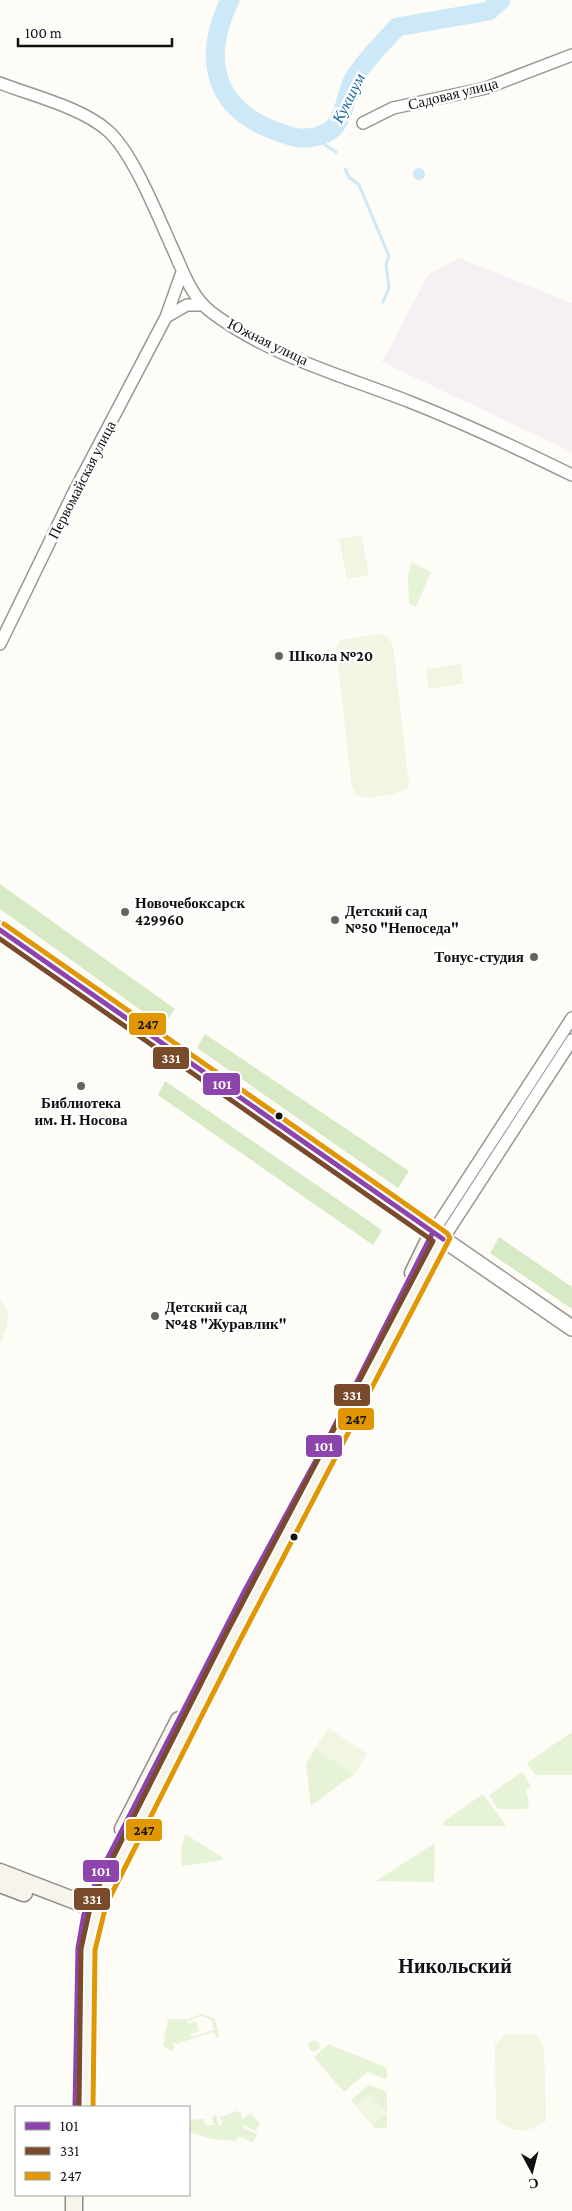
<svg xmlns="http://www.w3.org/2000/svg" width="572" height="2211" font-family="'Crimson Pro',serif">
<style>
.industrial{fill:#f5f0f3}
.green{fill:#e7f3d7;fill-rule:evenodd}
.forest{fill:#d8eac5}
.pitch{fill:#f0f6e1}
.water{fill:#cde8f7}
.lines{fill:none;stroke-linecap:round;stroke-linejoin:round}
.stream{stroke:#cde8f7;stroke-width:3}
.river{stroke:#cde8f7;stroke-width:19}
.minor-casing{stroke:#979795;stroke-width:14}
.tertiary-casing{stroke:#979795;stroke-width:18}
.secondary-casing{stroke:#8e8d8b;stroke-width:19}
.minor{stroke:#fffffe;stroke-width:11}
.tertiary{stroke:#fffffe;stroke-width:15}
.secondary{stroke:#f6f4eb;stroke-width:16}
.bus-1-casing{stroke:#fff;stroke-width:9}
.bus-2-casing{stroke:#fff;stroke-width:9}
.bus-3-casing{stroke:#fff;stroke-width:9}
.bus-1{stroke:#8e44ad;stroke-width:5}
.bus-2{stroke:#7a4b2a;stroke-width:5}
.bus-3{stroke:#e09702;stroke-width:5}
.poi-dot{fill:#646362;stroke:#fff;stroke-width:2}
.bus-dot{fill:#111;stroke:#fff;stroke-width:2}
.labels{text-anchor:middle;stroke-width:5;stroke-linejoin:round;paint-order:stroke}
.street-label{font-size:15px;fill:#111;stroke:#fff}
.poi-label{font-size:15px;font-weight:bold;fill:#111;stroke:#fff;text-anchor:start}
.water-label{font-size:16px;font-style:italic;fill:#1768a6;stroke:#fff}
.district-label{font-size:20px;font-weight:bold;fill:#111;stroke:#fff}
.line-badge{stroke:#fff;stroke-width:2}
.badge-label{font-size:14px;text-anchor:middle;font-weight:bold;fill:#fff}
.pale-badge-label{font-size:14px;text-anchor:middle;font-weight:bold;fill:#111}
</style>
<rect width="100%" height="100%" fill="#fdfcf7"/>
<path class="industrial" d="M459 258 572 303V452L382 362 428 275Z"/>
<path class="green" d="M412 562 431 572 416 607 409 604 408 575Z
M572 1732V1775H535L527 1763Z
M315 1748 354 1774 311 1806 306 1764Z
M522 1772 531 1786 526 1790 529 1803 527 1809H498L489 1795Z
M483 1794 506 1826H443V1822Z
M185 1834 222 1857 223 1860 182 1866 181 1849Z
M435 1843 434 1882 376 1881Z
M202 2014 215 2019 219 2037 217 2038 213 2032 176 2044 170 2041 175 2046 172 2051 163 2046 168 2019H187ZM202 2016 212 2020 213 2030 192 2037 191 2034 199 2031 196 2021 188 2024 187 2021Z
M308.5 2046a5.5 5.5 0 1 1 11 0a5.5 5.5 0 1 1-11 0Z
M329 2044 387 2068V2078L385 2079 367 2072 344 2092 314 2057Z
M369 2085 387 2092V2128H376L372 2125 387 2113 370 2094 356 2106 351 2100Z
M235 2109 236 2112H241L242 2120 250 2113 260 2123 256 2131 243 2125 242 2127 257 2134 253 2143 238 2136 236 2141 212 2139 189 2132V2120L204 2119 206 2125H214L212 2116 216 2115 219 2125H222L220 2117 233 2113Z"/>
<path class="forest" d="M0 884 175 1009 163 1026 0 909Z
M205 1034 409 1171 398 1188 197 1048Z
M165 1081 382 1230 373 1245 158 1095Z
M499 1237 572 1287V1309L490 1253Z"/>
<path class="pitch" d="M361 535 369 575 347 579 339 539Z
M381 634 389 638 393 646 409 785C403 796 366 800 356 795L352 787 336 648 341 640Z
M461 664 463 683 429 689 426 669Z
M0 1300C14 1313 6 1329 0 1345Z
M328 1728 367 1754 354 1774 315 1748Z
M506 2034 537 2035 544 2047 546 2121C527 2134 513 2133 496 2120L495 2045Z
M370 2093 387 2113 372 2125 356 2106Z"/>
<path class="water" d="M413 174a6 6 0 1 1 12 0a6 6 0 1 1-12 0Z"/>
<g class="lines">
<path class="stream" d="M324 134 325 145 336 152
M345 169 349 177 359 185 389 256 386 264 389 288 383 302"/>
<path class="river" d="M230 0C203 55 211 106 273 130 291 137 304 142 324 134 345 126 344 98 353 80 361 64 385 41 397 27L489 11 501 0"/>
<defs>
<path id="minor" d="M0 83C33 96 80 107 107 130 132 151 157 214 171 245 182 268 190 296 211 312 269 356 344 376 410 402 466 424 519 449 572 475
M363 123 393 108 486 88 572 55
M166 317 187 305H203
M0 644 73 494 166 317 182 272
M433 1232 572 1018
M443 1239 572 1040"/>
<path id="tertiary" d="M443 1239 572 1328"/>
<path id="secondary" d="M0 930 443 1239 232 1639 99 1902 91 1930 88 1949 86 2107
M413 1273 433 1232
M123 1829 179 1720
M0 1872 86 1905 94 1915
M0 1884 24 1893
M74 2211V2195"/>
</defs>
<use href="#minor" class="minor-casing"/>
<use href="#tertiary" class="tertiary-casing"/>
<use href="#secondary" class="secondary-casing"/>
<use href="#minor" class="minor"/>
<use href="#tertiary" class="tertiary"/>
<use href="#secondary" class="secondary"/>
<defs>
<path id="bus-1" d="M0 930 443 1239
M75 2107 78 1948 84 1914 96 1881 244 1592 333 1429 433 1232"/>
<path id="bus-2" d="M0 939 433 1241 225 1636 92 1899 81 1949 79 2107"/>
<path id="bus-3" d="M4 924 447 1233 450 1238 239 1642 106 1905 95 1950 93 2107"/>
</defs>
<use href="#bus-1" class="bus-1-casing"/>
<use href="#bus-2" class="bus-2-casing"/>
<use href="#bus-3" class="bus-3-casing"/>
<use href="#bus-1" class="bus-1"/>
<use href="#bus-2" class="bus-2"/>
<use href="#bus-3" class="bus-3"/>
</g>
<g class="poi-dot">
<circle cx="279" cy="656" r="5"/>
<circle cx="125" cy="912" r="5"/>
<circle cx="335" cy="920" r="5"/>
<circle cx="534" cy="957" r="5"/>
<circle cx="81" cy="1086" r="5"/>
<circle cx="155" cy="1316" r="5"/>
</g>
<g class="bus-dot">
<circle cx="279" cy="1116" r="4.5"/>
<circle cx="294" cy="1537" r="4.5"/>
</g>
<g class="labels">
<g class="street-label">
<text transform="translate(453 94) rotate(-14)" y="5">Садовая улица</text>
<text transform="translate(268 342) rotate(26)" y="5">Южная улица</text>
<text transform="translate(82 480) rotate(-63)" y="5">Первомайская улица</text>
</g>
<g class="poi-label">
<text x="289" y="661">Школа №20</text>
<text x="135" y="908">Новочебоксарск<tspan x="135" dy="17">429960</tspan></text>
<text x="345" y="916">Детский сад<tspan x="345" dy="17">№50 "Непоседа"</tspan></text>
<text x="524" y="962" text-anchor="end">Тонус-студия</text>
<text x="81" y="1108" text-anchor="middle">Библиотека<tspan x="81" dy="17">им. Н. Носова</tspan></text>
<text x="165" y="1312">Детский сад<tspan x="165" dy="17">№48 "Журавлик"</tspan></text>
</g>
<g class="water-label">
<text transform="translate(348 98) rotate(-63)" y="6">Кукшум</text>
</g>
<g class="district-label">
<text x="455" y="1973">Никольский</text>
</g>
</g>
<g class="line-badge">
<rect x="128" y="1012" width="39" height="24" rx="5" fill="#e09702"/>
<rect x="152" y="1046" width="38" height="24" rx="5" fill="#7a4b2a"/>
<rect x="202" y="1072" width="39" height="24" rx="5" fill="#8e44ad"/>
<rect x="333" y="1383" width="38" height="24" rx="5" fill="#7a4b2a"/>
<rect x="337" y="1407" width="38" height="24" rx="5" fill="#e09702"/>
<rect x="305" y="1434" width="38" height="24" rx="5" fill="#8e44ad"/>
<rect x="125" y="1818" width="38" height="24" rx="5" fill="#e09702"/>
<rect x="82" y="1859" width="38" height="24" rx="5" fill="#8e44ad"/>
<rect x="73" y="1887" width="38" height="24" rx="5" fill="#7a4b2a"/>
</g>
<g class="badge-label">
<text x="171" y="1063">331</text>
<text x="222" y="1089">101</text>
<text x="352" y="1400">331</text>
<text x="324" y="1451">101</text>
<text x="101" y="1876">101</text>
<text x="92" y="1904">331</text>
</g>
<g class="pale-badge-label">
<text x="148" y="1029">247</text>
<text x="356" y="1424">247</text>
<text x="144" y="1835">247</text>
</g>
<rect x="15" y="2106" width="175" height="90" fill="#ffffff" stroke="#a0a0a0"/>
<rect x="25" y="2122" width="25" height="8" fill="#8e44ad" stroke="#a0a0a0"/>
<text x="60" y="2131" font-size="15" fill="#111111">101</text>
<rect x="25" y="2147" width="25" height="8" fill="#7a4b2a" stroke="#a0a0a0"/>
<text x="60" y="2156" font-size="15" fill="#111111">331</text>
<rect x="25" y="2172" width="25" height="8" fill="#e09702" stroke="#a0a0a0"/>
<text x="60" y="2181" font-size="15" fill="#111111">247</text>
<g transform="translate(532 2171) rotate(173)" stroke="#ffffff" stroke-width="4" paint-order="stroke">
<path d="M0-4L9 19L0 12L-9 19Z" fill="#111111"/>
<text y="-8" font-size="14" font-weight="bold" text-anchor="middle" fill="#111111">С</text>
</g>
<path d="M18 38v8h154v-8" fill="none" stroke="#111111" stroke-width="2.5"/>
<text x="25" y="38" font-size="15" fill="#111111" stroke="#ffffff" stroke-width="4" paint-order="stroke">100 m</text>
</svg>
